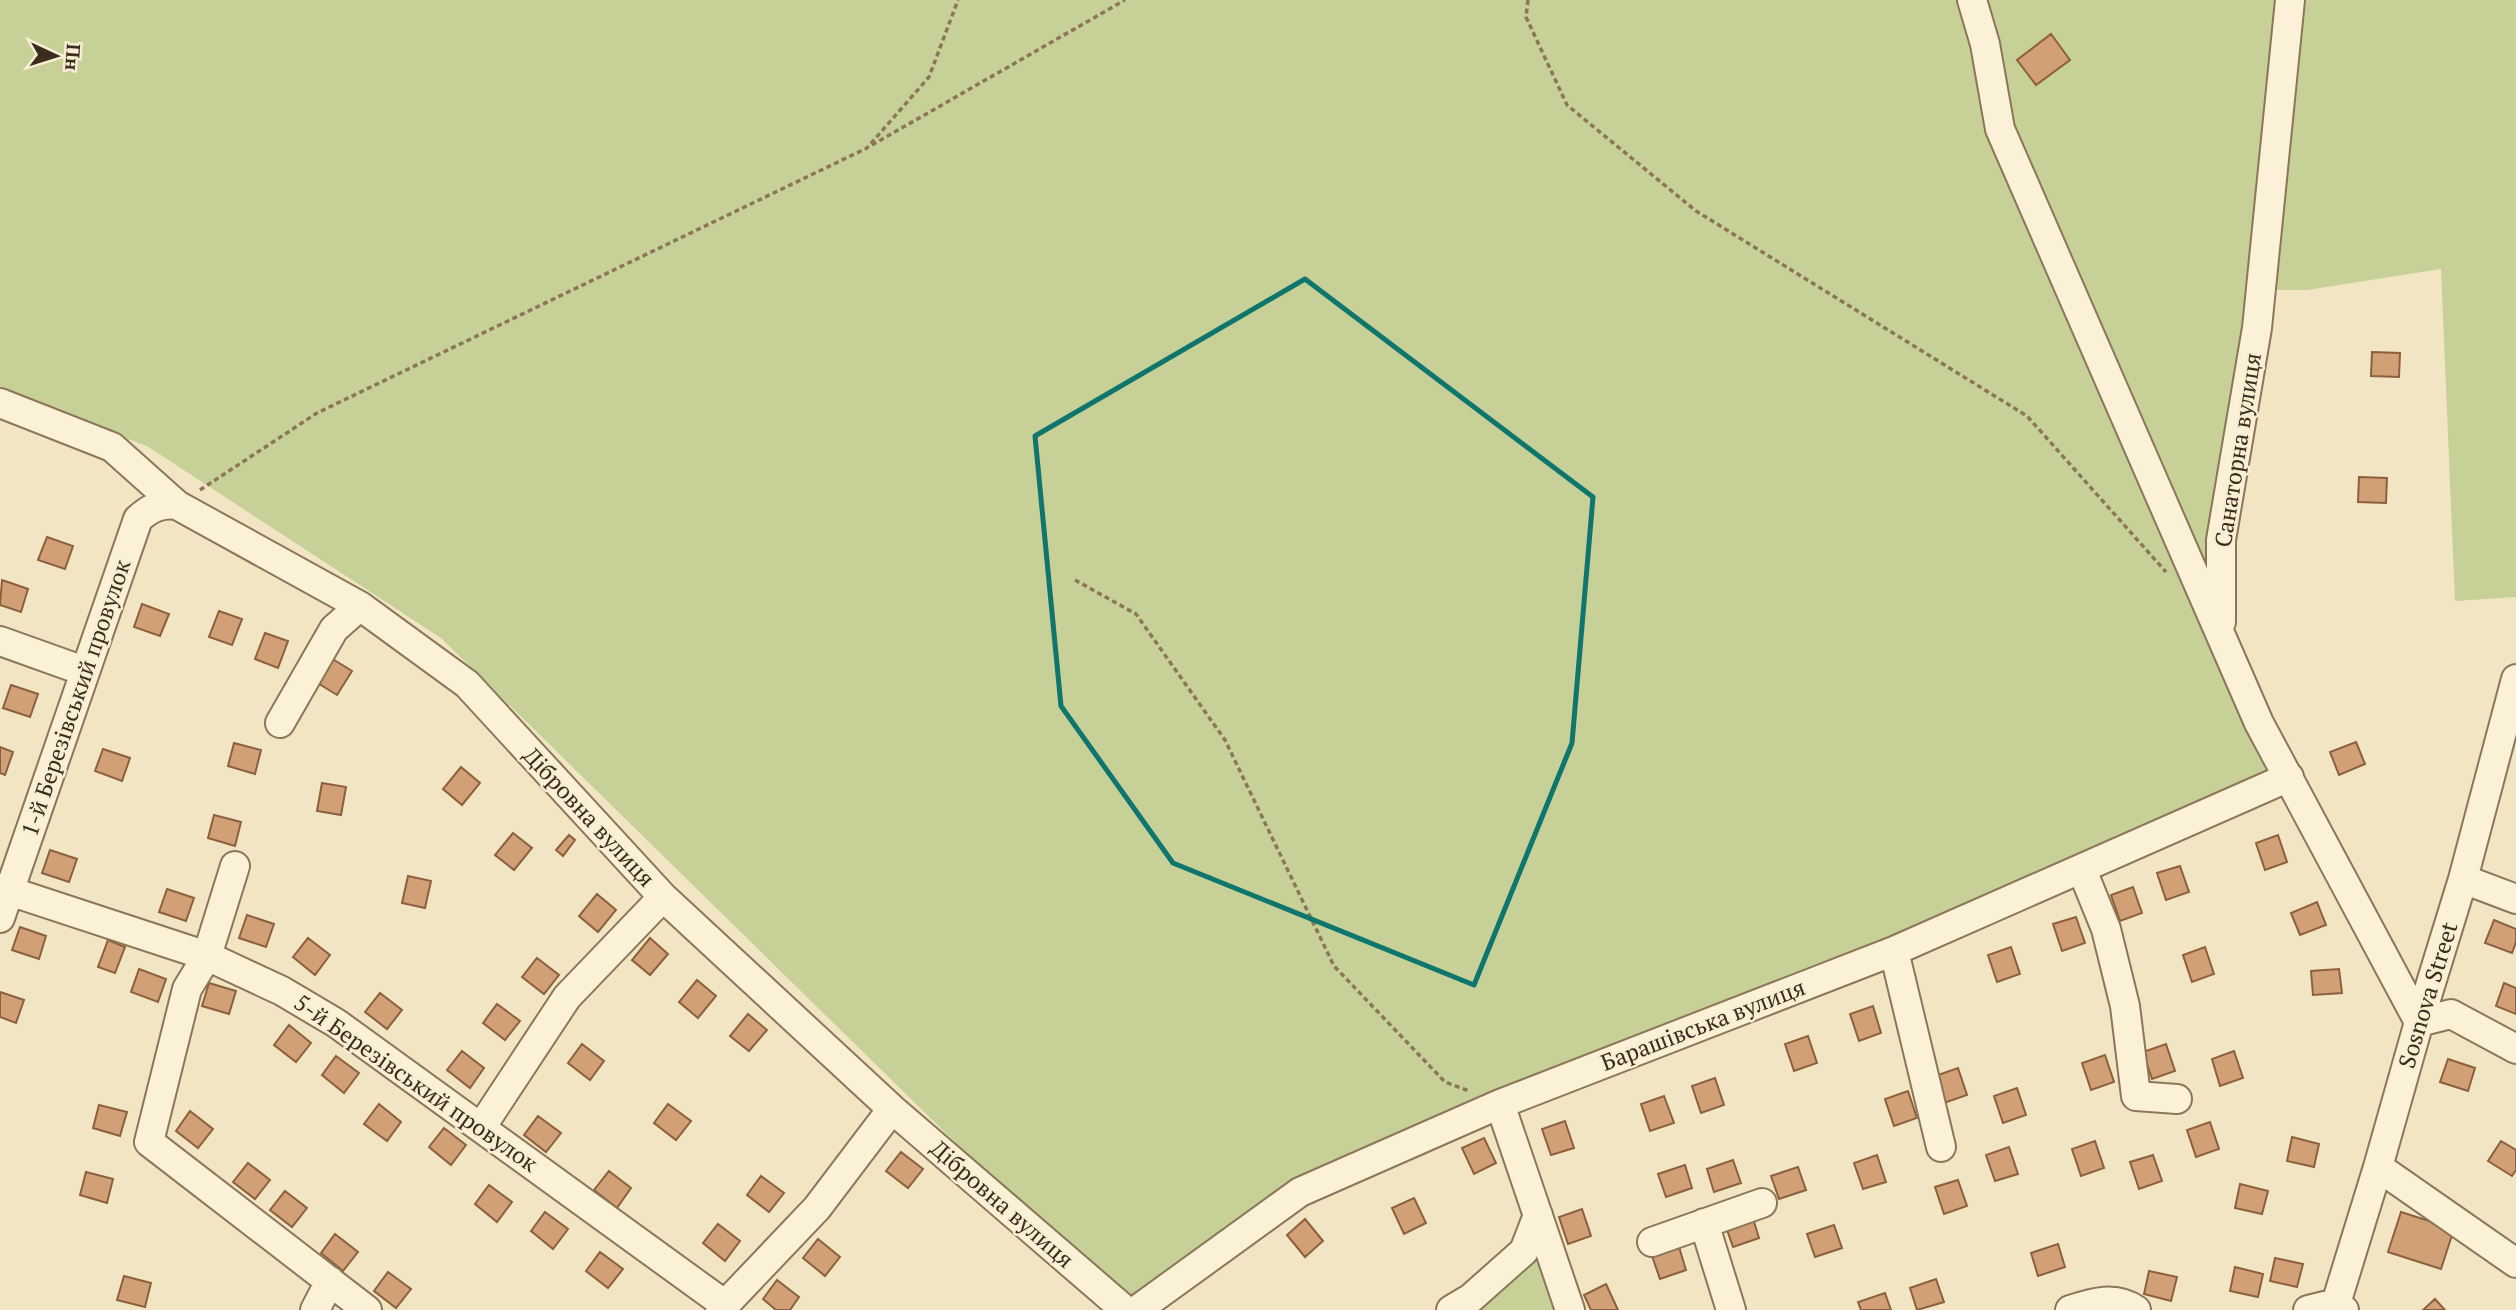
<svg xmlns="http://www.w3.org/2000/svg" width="2516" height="1310" font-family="'PT Serif',serif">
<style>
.green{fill:#c7d096}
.building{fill:#d1a077;stroke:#8d603d;stroke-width:2}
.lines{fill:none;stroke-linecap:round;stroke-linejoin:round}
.minor-casing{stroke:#8c7659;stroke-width:32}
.path{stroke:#8c7659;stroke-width:3.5;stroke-dasharray:5 3.5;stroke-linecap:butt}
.minor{stroke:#fbf1d7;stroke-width:28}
.marked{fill:none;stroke:#0f766e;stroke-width:5;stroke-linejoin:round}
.labels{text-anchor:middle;stroke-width:5;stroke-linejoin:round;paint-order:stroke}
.street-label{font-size:23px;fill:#3b2d1e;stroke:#f8eed4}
</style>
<rect width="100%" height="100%" fill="#f1e5c3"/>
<path class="green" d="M0 0H2279L2221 635 2289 777 1300 1192 1126 1310 441 638 147 446 0 392Z
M2288 0H2516V597L2455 601 2441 269 2307 290H2269Z
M1538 1215 1570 1310H1451Z"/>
<path class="building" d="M2051 34 2070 60 2036 85 2017 60Z
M2372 352 2400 353 2399 377 2371 376Z
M2359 477 2387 478 2386 503 2358 502Z
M47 537 73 546 65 569 38 560Z
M2 580 28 589 21 612 0 605Z
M142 604 169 614 160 636 134 627Z
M219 611 242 619 232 645 209 637Z
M265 633 288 641 278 668 255 659Z
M331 658 352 671 337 695 316 682Z
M11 685 38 694 30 717 3 708Z
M2356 742 2365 764 2339 775 2330 752Z
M234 743 261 750 255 774 228 766Z
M0 747 13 752 5 775 0 773Z
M103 749 130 758 122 781 95 771Z
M461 767 480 783 462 805 443 789Z
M322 783 346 787 341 815 317 811Z
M214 815 241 822 235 846 208 838Z
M513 833 532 848 514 870 495 855Z
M569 835 575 840 563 856 556 850Z
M2278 835 2287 862 2265 870 2256 843Z
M50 850 77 859 69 882 42 873Z
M2180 866 2189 892 2166 900 2157 873Z
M408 876 431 881 425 908 402 903Z
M2133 887 2142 913 2120 921 2111 895Z
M167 889 194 898 186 921 159 912Z
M597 894 616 910 598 932 579 916Z
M2317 902 2326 925 2300 935 2291 913Z
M247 915 274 924 266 947 239 938Z
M2076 917 2085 943 2062 951 2053 924Z
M2494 920 2516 929V942L2512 953 2485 943Z
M20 927 46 936 39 959 12 950Z
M308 938 330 955 315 975 293 957Z
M650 938 668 954 650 975 632 960Z
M108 940 125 947 115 973 98 967Z
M2011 947 2020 974 1997 982 1988 955Z
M2205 947 2214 974 2192 982 2183 955Z
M537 958 559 975 544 994 522 977Z
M139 969 166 979 158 1002 131 992Z
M2339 969 2342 993 2313 995 2311 971Z
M697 980 716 996 698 1018 679 1002Z
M209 983 236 991 229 1014 202 1006Z
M2504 983 2516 988V1014L2496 1006Z
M0 992 24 1000 16 1023 0 1017Z
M380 993 402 1010 387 1029 365 1012Z
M497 1004 520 1021 505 1040 483 1023Z
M1873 1006 1881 1033 1859 1041 1850 1014Z
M748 1014 767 1030 749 1051 730 1036Z
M289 1025 311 1043 296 1062 274 1045Z
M1808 1036 1817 1063 1794 1071 1785 1044Z
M582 1044 604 1061 590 1080 568 1063Z
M2166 1044 2175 1071 2152 1079 2143 1052Z
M462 1051 484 1068 470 1088 447 1070Z
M2234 1051 2243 1078 2220 1086 2212 1059Z
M2105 1055 2114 1082 2091 1090 2082 1063Z
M336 1056 359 1073 344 1093 322 1075Z
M2448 1059 2475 1068 2468 1091 2440 1082Z
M1958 1068 1967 1095 1944 1103 1935 1076Z
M1715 1078 1724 1105 1701 1113 1692 1086Z
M2017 1088 2026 1115 2003 1123 1994 1096Z
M1908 1091 1917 1118 1894 1126 1885 1099Z
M1664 1096 1674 1123 1650 1131 1641 1104Z
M379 1104 401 1122 387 1141 364 1124Z
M668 1104 691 1121 676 1140 654 1123Z
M99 1105 127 1112 120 1136 93 1128Z
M190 1111 213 1129 198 1148 176 1131Z
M538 1116 561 1133 546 1152 524 1135Z
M1565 1121 1574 1148 1551 1155 1542 1129Z
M2210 1122 2219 1149 2196 1157 2187 1130Z
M444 1128 466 1145 451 1165 429 1147Z
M2292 1137 2319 1144 2314 1167 2287 1161Z
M1484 1138 1496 1163 1474 1174 1462 1148Z
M2095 1141 2104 1168 2081 1176 2072 1149Z
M2501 1141 2516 1150V1170L2512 1176 2488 1161Z
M2009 1147 2018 1174 1995 1181 1986 1155Z
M901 1152 923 1169 908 1188 886 1171Z
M1877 1155 1886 1182 1863 1189 1854 1163Z
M2153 1155 2162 1181 2139 1189 2130 1162Z
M1733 1160 1741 1183 1714 1192 1707 1169Z
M248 1163 270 1180 255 1199 233 1182Z
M1685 1165 1692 1188 1666 1197 1658 1174Z
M1798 1167 1806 1190 1779 1199 1771 1176Z
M609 1171 631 1188 617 1208 594 1190Z
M86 1172 113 1179 107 1203 80 1195Z
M761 1176 784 1193 769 1212 747 1195Z
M1958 1180 1967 1206 1944 1214 1935 1187Z
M2240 1184 2268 1191 2262 1214 2235 1208Z
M489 1185 512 1202 497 1222 475 1204Z
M285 1191 307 1208 292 1227 270 1210Z
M1414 1198 1426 1223 1404 1234 1392 1208Z
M1582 1209 1591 1236 1568 1244 1559 1217Z
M545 1212 568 1229 553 1249 531 1231Z
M2401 1212 2454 1229 2441 1269 2388 1252Z
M1752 1215 1759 1238 1733 1247 1725 1224Z
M1305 1219 1323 1241 1305 1257 1287 1235Z
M718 1224 740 1241 725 1261 703 1243Z
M1834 1225 1842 1248 1815 1257 1807 1234Z
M335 1234 358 1252 343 1271 321 1253Z
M818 1239 840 1257 825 1276 803 1258Z
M2058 1244 2065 1267 2038 1276 2031 1253Z
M1679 1247 1686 1270 1660 1279 1652 1256Z
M600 1252 623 1269 608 1288 586 1271Z
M2275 1258 2303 1264 2297 1287 2270 1281Z
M2235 1267 2263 1274 2258 1297 2230 1291Z
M2149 1271 2177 1277 2171 1301 2144 1294Z
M388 1272 411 1289 396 1308 374 1291Z
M124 1276 151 1283 145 1307 117 1300Z
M1936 1279 1944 1302 1917 1310 1910 1288Z
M777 1280 799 1297 790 1310H776L763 1299Z
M1606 1284 1618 1310H1591L1584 1295Z
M1885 1293 1891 1310H1861L1858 1302Z
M2435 1299 2445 1310H2423Z"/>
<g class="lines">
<defs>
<path id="minor" d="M1972 0 1985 44 2000 129 2259 723 2419 1022 2451 1014 2516 1049
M0 403 112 447 177 505 360 606 467 684 663 897 892 1109 1125 1310
M2221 622V540L2257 328 2290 0
M0 641 84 671
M280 723 334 629 360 606
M235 866 207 956 187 989 149 1142 367 1310
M2082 870 2106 929 2125 1006 2136 1096 2177 1099
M2463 879 2516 899
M0 888 207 956 282 991 336 1023 724 1304
M0 918 138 519C150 508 161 503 177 505
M1894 951 1941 1147
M1500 1104 1570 1310
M482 1126 567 997 663 897
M2378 1167 2516 1263
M1704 1223 1731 1310
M1652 1242 1762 1203
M315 1310 330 1281
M720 1310 817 1208 892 1109
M1137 1310 1300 1192 1500 1104 1894 951 2289 777
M1451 1310 1471 1298 1524 1251 1538 1215
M2070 1310C2092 1303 2115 1295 2136 1310
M2308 1310 2336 1303 2344 1310
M2334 1310 2378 1167 2419 1022 2463 879 2516 679"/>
</defs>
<use href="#minor" class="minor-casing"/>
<path class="path" d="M1528 0 1526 17 1567 105 1696 211 2027 416 2166 572
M872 145 1125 0
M200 490 317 413 867 148 929 77 958 0
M1075 580 1136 614 1225 740 1334 966 1445 1082 1469 1091"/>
<use href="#minor" class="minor"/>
</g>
<path class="marked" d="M1305 279 1593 497 1572 743 1474 985 1173 863 1061 706 1035 436Z"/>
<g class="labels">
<g class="street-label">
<text transform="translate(2238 450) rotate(-81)" y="8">Санаторна вулиця</text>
<text transform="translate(76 698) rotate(-71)" y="8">1-й Березівський провулок</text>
<text transform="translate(589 817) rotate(47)" y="8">Дібровна вулиця</text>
<text transform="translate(2428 995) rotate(-73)" y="8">Sosnova Street</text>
<text transform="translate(1703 1025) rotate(-21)" y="8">Барашівська вулиця</text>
<text transform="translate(416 1083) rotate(35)" y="8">5-й Березівський провулок</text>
<text transform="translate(1002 1204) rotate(41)" y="8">Дібровна вулиця</text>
</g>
</g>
<g transform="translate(56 56) rotate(94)" stroke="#f8eed4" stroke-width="5" paint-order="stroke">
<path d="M0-5L12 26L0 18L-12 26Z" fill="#3b2d1e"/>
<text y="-10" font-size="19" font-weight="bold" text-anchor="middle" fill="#3b2d1e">Пн</text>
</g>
</svg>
